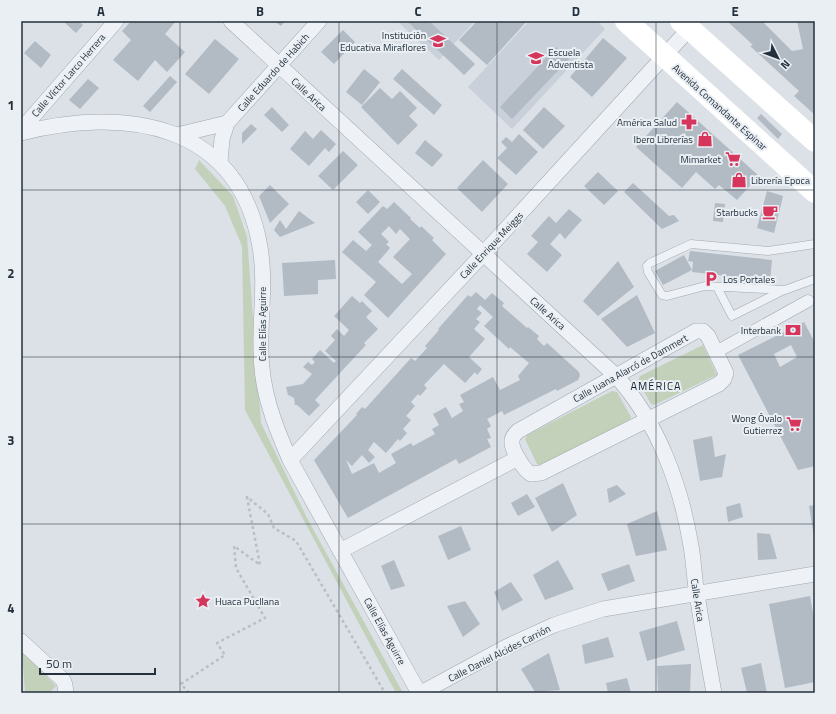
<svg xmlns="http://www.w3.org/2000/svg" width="836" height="714" font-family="'Titillium Web',sans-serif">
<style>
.built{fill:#c9d0d9}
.green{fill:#c3d1bb}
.building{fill:#b2bac4;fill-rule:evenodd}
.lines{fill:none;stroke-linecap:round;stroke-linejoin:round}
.service-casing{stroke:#a0a8b1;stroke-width:9}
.pedestrian-casing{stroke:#a0a8b1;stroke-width:13}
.minor-casing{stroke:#a0a8b1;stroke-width:16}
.path{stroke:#b9bfc5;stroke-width:2.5;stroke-dasharray:3 3;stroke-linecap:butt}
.service{stroke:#eef1f5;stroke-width:8}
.pedestrian{stroke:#eef1f5;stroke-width:12}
.minor{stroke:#eef1f5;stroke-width:15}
.secondary{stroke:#fff;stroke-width:22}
.grid{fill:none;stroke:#24303d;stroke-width:1;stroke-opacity:0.55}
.labels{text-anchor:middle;stroke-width:4;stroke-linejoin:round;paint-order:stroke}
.poi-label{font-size:10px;fill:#24303d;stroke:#eaeff4;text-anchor:end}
.street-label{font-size:10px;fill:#24303d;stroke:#eaeff4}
.neighbourhood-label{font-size:11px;letter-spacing:1px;fill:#17212e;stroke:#eaeff4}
.neatline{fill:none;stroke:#24303d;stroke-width:1.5}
.grid-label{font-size:13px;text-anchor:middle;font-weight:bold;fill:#24303d}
</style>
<rect width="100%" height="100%" fill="#dbe1e7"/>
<path class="built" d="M397 21H475L439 60Z
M529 21H597L605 29 512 129 468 87Z"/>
<path class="green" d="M199 160 233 196 247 237 261 423 307 518 403 693H396L245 410 242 246 225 206 195 169Z
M703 345 717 375 654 405 651 404 638 381 640 376Z
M612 391 617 392 631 417 629 421 540 465 537 464 525 439 527 435Z
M22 651 56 686 49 693H25Z"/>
<path class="building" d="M63 21H78L83 25 76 33Z
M131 21H176L165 34 185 52 167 72 155 60 138 81 113 60 131 40 122 31Z
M274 21H285L281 26Z
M407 21H429L475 64 464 75Z
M477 21H527L487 65 459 40Z
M727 21H762L792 51 803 49 797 21H815V115L794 96 799 91 750 46 753 45Z
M343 30 355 42 334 64 321 52Z
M603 38 627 58 592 97 570 77Z
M215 39 239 59 209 94 185 74Z
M35 41 51 55 41 68 24 53Z
M556 47 569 59 512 119 500 107Z
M364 69 380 82 362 105 346 92Z
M402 69 442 105 434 115 393 79Z
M170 76 177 82 150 112 143 106Z
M88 79 99 88 80 109 69 100Z
M380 88 392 99 400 91 417 108 409 116 418 125 398 145 361 107Z
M677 102 759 176 737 200 719 185 715 189 696 172 682 188 636 147Z
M272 107 289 125 282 132 264 115Z
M544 107 565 126 543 149 523 130Z
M761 114 782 134 778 139 757 118Z
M251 124 257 129 242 144V133Z
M321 130 336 144 329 152 325 148 309 166 290 149 305 131 313 139Z
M519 134 538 152 516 175 497 158 507 148 501 142 506 137 512 142Z
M425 140 443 155 432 167 415 153Z
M343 151 358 165 333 190 318 176Z
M483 160 508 184 482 212 457 188Z
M598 172 618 191 604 205 584 186Z
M633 183 669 216 674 215 679 221 662 229 624 192Z
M270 185 289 204 270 223 259 196Z
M368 190 380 202 368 214 356 202Z
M767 191 783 196 774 233 757 228Z
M394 202 411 218 410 219 420 228 421 226 434 238 432 240 446 254 388 318 364 295 376 282 342 252 353 240 366 251 372 245 358 232 383 206 387 209ZM389 226 396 234 400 229 410 239 393 257 412 274 402 284 378 262 390 248 386 244 389 242 381 234Z
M715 203 725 204 723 222 713 221Z
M569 209 582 220 565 239 560 233 550 244 562 255 547 272 527 254 538 242 531 236 549 216 556 223Z
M299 211 315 223 280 237 274 230 280 220 286 229Z
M690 251 772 260 770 281 692 272 693 262 688 261Z
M684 255 692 270 663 285 655 271Z
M335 260 336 279 318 280V294L284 296 282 263Z
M618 261 634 287 598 316 583 301Z
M476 292 485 300 492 293 504 303 502 306 527 328 528 327 539 336 537 339 544 346 547 343 579 372 580 376 578 380 557 391 556 389 504 415 502 411 487 419 491 426 487 429 491 438 487 439 491 447 459 464 456 459 348 518 314 460 357 415 356 414 362 407 365 409 411 358 415 361 427 348 425 346 439 330 438 329 468 295 471 297ZM480 305 493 317 484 326 509 349 510 347 529 363 518 376 520 380 500 390 493 377 460 395 464 402 459 404 463 411 452 418 446 407 433 414 439 425 432 429 435 434 413 446 411 443 391 454 396 463 379 473 374 463 352 474 346 460 352 466 362 455 369 463 375 457 368 450 374 442 386 453 398 439 400 441 407 433 403 429 411 420 406 416 415 406 411 402 418 394 420 396 427 388 424 385 444 364 465 383 475 372 477 375 482 369 469 357 485 339 474 329 480 322 476 319 482 313 477 309Z
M637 295 655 333 627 347 601 319Z
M352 296 360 303 362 301 372 311 366 317 378 329 364 343 366 345 315 400 320 405 309 416 297 405H295L294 398 288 395 286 387 303 384 312 374 303 367 308 362 312 365 315 362 312 359 320 350 334 363 336 361 325 351 335 340 331 336 337 329 344 336 349 330 334 316Z
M804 322 815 343V466L798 470 738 355ZM791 345 797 357 780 367 774 354Z
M712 436 715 457 726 454 722 477 700 481 693 440Z
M563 483 577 515 552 532 535 498Z
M617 485 626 494 609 503 607 489Z
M527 494 535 507 518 516 511 503Z
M740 503 743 517 728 522 726 507Z
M815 505V537H814L809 506Z
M657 511 667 550 636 556 627 524Z
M461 526 471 550 448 560 438 536Z
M757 533 770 534 777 559 758 560Z
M394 560 405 586 391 590 381 566Z
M558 560 574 589 545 600 533 575Z
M629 564 635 581 608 591 601 574Z
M511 582 523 600 502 611 494 592Z
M810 596 815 624V682L785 688 769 604Z
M465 601 480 624 463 637 447 606Z
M677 621 685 650 647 661 639 632Z
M608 637 614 657 585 664 582 645Z
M549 653 560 690 535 692 521 669Z
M761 663 767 693H747L741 668Z
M691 664 690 693H658L657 666Z
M627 678 631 693H608L606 683Z"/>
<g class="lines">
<defs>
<path id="service" d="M815 244 768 251 691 244 650 263 647 266 648 272 662 295 667 296 705 286 785 290 815 279
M717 287 732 316 784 290"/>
<path id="pedestrian" d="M716 352 808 301"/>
<path id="minor" d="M231 21 616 376C658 422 681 486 691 546 694 562 694 578 697 594 702 627 708 660 714 693
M21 130 116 21
M21 133C126 106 239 123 260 247 266 282 260 316 261 350 261 390 274 424 290 460L419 693
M177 135 227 123
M220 162 222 139 227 123 319 21
M696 331H703L708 336 726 373 724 379 719 384 541 473 531 474C524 470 511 450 512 441 512 437 515 434 518 431Z
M290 460 483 254 689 29
M340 551 518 458
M21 641 63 680 65 685 66 693
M421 693 506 647 554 625 603 609 815 574"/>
</defs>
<use href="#service" class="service-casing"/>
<use href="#pedestrian" class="pedestrian-casing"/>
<use href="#minor" class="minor-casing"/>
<path class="path" d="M189 693 181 684 225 655 217 643 265 618 236 568 234 546 260 565 247 497 268 514 274 528 296 541 385 693"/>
<use href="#service" class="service"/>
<use href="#pedestrian" class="pedestrian"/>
<use href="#minor" class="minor"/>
<path class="secondary" d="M626 21 815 192
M681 21 815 141"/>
</g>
<path class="grid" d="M180 21V693M339 21V693M497 21V693M656 21V693M21 190H815M21 357H815M21 524H815"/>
<defs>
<symbol id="school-bare" viewBox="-9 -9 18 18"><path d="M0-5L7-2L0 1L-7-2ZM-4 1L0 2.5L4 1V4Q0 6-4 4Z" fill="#d6355c" stroke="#eaeff4" stroke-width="2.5" paint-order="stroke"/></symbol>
<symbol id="pharmacy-bare" viewBox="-9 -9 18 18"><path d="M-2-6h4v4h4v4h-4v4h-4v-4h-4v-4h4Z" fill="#d6355c" stroke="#eaeff4" stroke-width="2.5" paint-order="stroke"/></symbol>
<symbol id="shop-bare" viewBox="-9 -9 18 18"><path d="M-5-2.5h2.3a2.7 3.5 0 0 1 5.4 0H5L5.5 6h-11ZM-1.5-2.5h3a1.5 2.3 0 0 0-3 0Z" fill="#d6355c" stroke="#eaeff4" stroke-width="2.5" paint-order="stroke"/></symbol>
<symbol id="supermarket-bare" viewBox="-9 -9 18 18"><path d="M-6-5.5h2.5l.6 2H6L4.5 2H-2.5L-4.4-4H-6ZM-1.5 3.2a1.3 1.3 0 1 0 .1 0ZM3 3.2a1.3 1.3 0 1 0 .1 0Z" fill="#d6355c" stroke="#eaeff4" stroke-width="2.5" paint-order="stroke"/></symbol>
<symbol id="cafe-bare" viewBox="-9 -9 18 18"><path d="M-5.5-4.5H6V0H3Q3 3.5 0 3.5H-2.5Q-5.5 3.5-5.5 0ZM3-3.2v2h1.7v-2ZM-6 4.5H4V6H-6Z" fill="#d6355c" stroke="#eaeff4" stroke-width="2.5" paint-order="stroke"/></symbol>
<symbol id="parking-bare" viewBox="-9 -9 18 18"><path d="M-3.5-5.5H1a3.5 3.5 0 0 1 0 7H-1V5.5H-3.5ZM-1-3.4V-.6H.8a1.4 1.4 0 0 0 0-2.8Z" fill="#d6355c" stroke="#eaeff4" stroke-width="2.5" paint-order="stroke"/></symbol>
<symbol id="bank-bare" viewBox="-9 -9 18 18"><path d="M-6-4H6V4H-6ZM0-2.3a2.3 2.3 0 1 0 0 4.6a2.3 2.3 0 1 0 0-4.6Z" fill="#d6355c" stroke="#eaeff4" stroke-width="2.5" paint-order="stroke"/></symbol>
<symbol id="sight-bare" viewBox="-9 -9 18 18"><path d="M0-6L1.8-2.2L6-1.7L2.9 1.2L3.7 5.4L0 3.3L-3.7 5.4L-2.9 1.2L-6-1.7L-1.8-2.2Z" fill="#d6355c" stroke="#eaeff4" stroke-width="2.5" paint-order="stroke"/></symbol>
</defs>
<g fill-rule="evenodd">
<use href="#school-bare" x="427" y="30" width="22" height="22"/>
<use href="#school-bare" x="525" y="47" width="22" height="22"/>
<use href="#pharmacy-bare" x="678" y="111" width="22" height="22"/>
<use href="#shop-bare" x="694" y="128" width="22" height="22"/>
<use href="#supermarket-bare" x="722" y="148" width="22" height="22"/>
<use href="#shop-bare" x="728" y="169" width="22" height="22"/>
<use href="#cafe-bare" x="759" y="201" width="22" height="22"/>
<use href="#parking-bare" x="700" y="268" width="22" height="22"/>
<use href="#bank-bare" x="782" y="319" width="22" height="22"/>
<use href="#supermarket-bare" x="783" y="413" width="22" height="22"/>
<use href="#sight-bare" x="192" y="590" width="22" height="22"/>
</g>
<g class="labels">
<g class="poi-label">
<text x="426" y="39">Institución<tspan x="426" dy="12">Educativa Miraflores</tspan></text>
<text x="548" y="56" text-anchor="start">Escuela<tspan x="548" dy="12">Adventista</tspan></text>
<text x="677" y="126">América Salud</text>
<text x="693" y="143">Ibero Librerías</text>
<text x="721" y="163">Mimarket</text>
<text x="751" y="184" text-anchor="start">Librería Epoca</text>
<text x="758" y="216">Starbucks</text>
<text x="723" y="283" text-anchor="start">Los Portales</text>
<text x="781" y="334">Interbank</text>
<text x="782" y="422">Wong Óvalo<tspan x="782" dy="12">Gutierrez</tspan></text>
<text x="215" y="605" text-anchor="start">Huaca Pucllana</text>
</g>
<g class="street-label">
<text transform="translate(273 72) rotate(-48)" y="4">Calle Eduardo de Habich</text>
<text transform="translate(68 75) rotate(-49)" y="4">Calle Víctor Larco Herrera</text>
<text transform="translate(309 94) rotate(43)" y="4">Calle Arica</text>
<text transform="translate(720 107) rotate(42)" y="4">Avenida Comandante Espinar</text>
<text transform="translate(491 245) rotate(-47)" y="4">Calle Enrique Meiggs</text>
<text transform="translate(548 313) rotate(42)" y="4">Calle Arica</text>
<text transform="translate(262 324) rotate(-90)" y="4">Calle Elías Aguirre</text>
<text transform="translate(630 368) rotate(-29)" y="4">Calle Juana Alarcó de Dammert</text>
<text transform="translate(698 600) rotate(81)" y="4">Calle Arica</text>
<text transform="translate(385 631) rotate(61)" y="4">Calle Elías Aguirre</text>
<text transform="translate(499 653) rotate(-27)" y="4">Calle Daniel Alcides Carrión</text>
</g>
<g class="neighbourhood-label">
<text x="656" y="390">AMÉRICA</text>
</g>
</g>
<rect width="836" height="714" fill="none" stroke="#eaeff4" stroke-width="44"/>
<g transform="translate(778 58) rotate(132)" stroke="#eaeff4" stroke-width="3" paint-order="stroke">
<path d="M0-3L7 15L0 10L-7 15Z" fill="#24303d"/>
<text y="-6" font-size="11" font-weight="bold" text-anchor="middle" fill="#24303d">N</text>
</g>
<path d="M40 668v6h115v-6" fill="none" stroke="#24303d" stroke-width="2"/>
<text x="46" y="668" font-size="12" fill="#24303d" stroke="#eaeff4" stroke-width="3" paint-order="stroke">50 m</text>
<rect x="22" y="22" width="792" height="670" class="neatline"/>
<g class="grid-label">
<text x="101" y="16">A</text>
<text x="260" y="16">B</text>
<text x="418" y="16">C</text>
<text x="576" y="16">D</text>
<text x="735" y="16">E</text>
<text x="11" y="110">1</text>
<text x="11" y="278">2</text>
<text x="11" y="445">3</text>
<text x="11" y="613">4</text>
</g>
</svg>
